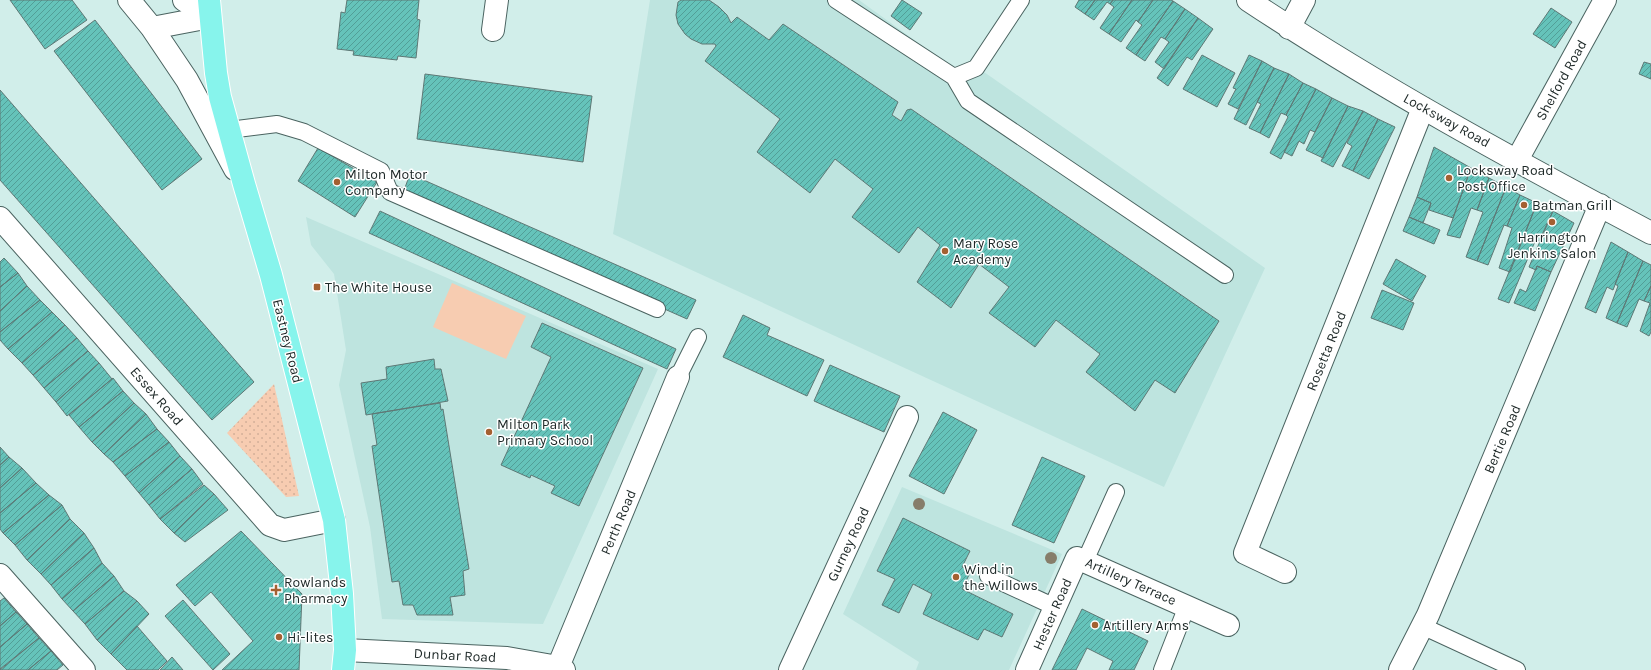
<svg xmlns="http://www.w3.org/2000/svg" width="1651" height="670" font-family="Karla,sans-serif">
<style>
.built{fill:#bee4df}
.grass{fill:url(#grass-dots)}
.pitch{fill:#f7ccb1}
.building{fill:url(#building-hatch);stroke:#5e7875}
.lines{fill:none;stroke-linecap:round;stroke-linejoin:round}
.lane-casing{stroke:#4a6360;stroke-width:18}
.street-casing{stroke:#4a6360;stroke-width:24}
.secondary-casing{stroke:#4a6360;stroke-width:24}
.primary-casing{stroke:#fff;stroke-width:24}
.lane{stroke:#fff;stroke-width:16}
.street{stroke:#fff;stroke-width:22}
.secondary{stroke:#fff;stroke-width:22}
.primary{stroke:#87f4ec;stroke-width:22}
.tree{fill:#867d6a}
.poi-dot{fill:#a46031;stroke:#fff;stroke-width:1.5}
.labels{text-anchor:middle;stroke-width:3;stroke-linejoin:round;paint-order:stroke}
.street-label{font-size:14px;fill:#1c2726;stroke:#fff}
.poi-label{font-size:14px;fill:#1c2726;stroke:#fff;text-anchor:start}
</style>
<defs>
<pattern id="grass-dots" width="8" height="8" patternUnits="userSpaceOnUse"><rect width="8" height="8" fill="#f7ccb1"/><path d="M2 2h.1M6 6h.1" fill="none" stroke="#d3af98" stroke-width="1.8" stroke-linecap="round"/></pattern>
<pattern id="building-hatch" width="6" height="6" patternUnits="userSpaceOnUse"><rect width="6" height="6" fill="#65c3ba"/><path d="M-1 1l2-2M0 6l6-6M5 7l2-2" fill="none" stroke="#529e97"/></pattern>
</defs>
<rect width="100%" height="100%" fill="#d1eeea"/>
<path class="built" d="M650 0H859L953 68 984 72 1265 268 1164 487 613 234Z
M306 217 658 369 543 624 382 619 370 527 339 385 346 350 334 274 311 245Z
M902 487 1062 554 1009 670H916L919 662 843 614Z"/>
<path class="grass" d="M274 384 299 496 286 497 227 433Z"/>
<path class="pitch" d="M452 283 526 316 506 359 433 327Z"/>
<path class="building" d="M10 0H72L87 20 45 49Z
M347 0H419L417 19 420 20 416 58 398 56 397 60 353 55 354 51 337 49 341 12 345 13Z
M681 0H709L719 7 727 15 731 23 737 17 769 40 783 24 898 102 892 115 901 121 907 110 911 109 1219 321 1175 393 1155 380 1135 411 1086 372 1100 354 1056 320 1035 347 989 313 1009 287 979 264 951 308 917 282 940 245 918 227 899 253 852 217 873 189 835 159 810 193 757 152 780 119 705 61 716 46 715 44H702L691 39 685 34 678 24 676 15 678 2Z
M902 0 922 13 910 30 891 16Z
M1079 0H1095L1085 14 1075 7Z
M1095 0H1113L1110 4 1107 2 1094 20 1085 14Z
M1113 0H1132L1109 34 1100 28 1114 7 1110 4Z
M1132 0H1153L1138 22 1136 20 1121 42 1109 34Z
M1153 0H1171L1173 1 1136 55 1126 48 1142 25 1138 22Z
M1173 1 1185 9 1165 39 1161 37 1145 61 1136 55Z
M1551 8 1572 22 1555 48 1533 34Z
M1185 9 1198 18 1164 69 1155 62 1169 42 1165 39Z
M1198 18 1213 29 1192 60 1187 57 1168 86 1157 78Z
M95 20 202 159 162 190 54 51Z
M1202 55 1235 73 1217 107 1183 89Z
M1249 55 1262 61 1238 109 1228 104 1236 89 1233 88Z
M1262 61 1274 68 1246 125 1234 119Z
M1644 62 1651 64V79L1639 74Z
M1274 68 1289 74 1260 133 1249 128 1261 104 1257 102Z
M425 74 592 96 583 162 417 139Z
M1289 74 1303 83 1286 115 1281 113 1269 138 1260 133Z
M1303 83 1316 89 1281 159 1270 153 1288 117 1286 115Z
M1316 89 1332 98 1315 132 1310 130 1304 144 1299 141 1292 156 1284 152Z
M0 90 254 382 212 420 0 180Z
M1332 98 1348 106 1323 158 1306 150Z
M1348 106 1363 111 1333 167 1321 161Z
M1363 111 1378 119 1353 171 1342 166 1352 146 1347 143Z
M1378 119 1395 127 1369 179 1353 171Z
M1434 147 1471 168 1453 218 1429 210 1431 203 1417 197Z
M318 148 377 182 355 217 298 181Z
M1471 168 1489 178 1477 210 1471 208 1460 238 1447 235Z
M410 174 696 300 687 319 403 193Z
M1489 178 1506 187 1477 261 1466 257 1483 212 1477 210Z
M1506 187 1520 195 1507 226 1504 225 1488 265 1477 261Z
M1520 195 1537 203 1510 272 1499 268 1512 228 1507 226Z
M1417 197 1431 203 1423 223 1409 217Z
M1537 203 1553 211 1539 241 1536 239 1509 303 1498 299Z
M380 211 676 349 667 369 369 233Z
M1553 211 1574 223 1551 272 1537 266 1536 270 1529 267Z
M1409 217 1440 230 1434 244 1403 231Z
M1611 242 1628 252 1613 290 1607 287 1596 313 1585 308Z
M1628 252 1643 261 1617 323 1606 318 1618 286 1615 284Z
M4 258 18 273 0 287V262Z
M1396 259 1426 276 1412 301 1383 284Z
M1643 261 1651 265V286L1644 301 1639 299 1627 327 1617 323Z
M1537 266 1551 272 1535 311 1514 303 1520 289 1526 292Z
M18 273 27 286 0 311V287Z
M27 286 40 300 0 332V311Z
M1651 286V332L1649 336 1640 331 1650 303 1644 301Z
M1382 290 1414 303 1403 330 1371 318Z
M40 300 52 312 8 349 0 340V332Z
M52 312 65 325 22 363 8 349Z
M743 315 770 328 767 335 824 360 807 396 723 357Z
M542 323 643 368 579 506 551 493 555 486 531 475 530 478 501 465 551 357 531 347Z
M65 325 77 338 33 375 22 363Z
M77 338 88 351 44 388 33 375Z
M88 351 99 363 56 402 44 388Z
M434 359 435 369H441L448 401 366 415 361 383 387 379 386 367Z
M99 363 112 379 67 416 56 402Z
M830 365 900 396 884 432 814 401Z
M113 378 123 391 79 427 69 415Z
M123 391 134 403 92 442 79 427Z
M134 403 146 414 104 454 92 442Z
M440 403 441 410 443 409 469 569 463 571 465 595 450 597 453 615H417L413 605H403L399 581 392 582 372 446 377 445 372 414Z
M943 412 977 430 944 494 909 476Z
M146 414 157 429 113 462 104 454Z
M157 429 169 442 125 476 113 462Z
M169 442 180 456 139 493 125 476Z
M0 447 9 457 0 465Z
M180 456 192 469 149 505 139 493Z
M9 457 22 468 0 488V465Z
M1042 457 1085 476 1054 543 1012 525Z
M22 468 36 483 0 513V488Z
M192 469 203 484 160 519 149 505Z
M36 483 49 495 3 533 0 529V513Z
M204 485 214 494 174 533 160 519Z
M214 494 228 510 185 542 174 533Z
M49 495 62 505 15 545 3 533Z
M62 505 70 519 27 560 15 545Z
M903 518 970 551 962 567 971 571 962 589 1013 614 1002 637 984 629 978 640 923 614 932 594 913 584 899 613 882 605 895 579 877 571Z
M70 519 84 533 41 574 27 560Z
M241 531 302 594 299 670H222L253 641 211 592 195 606 176 585Z
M84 533 94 548 51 585 41 574Z
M94 548 102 563 62 599 51 585Z
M102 563 114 576 73 611 62 599Z
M114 576 124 591 85 624 73 611Z
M124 591 137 601 97 640 85 624Z
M4 598 16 612 0 626V601Z
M183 600 230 654 213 670 165 616Z
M137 601 149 614 111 654 97 640Z
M1082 609 1148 641 1134 670H1109L1113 661 1087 648 1076 670H1052Z
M16 612 27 624 0 647V626Z
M27 624 39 638 0 669V647Z
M137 626 167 661 158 670H127L111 654Z
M39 638 51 651 28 670H0Z
M51 651 63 665 57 670H28Z
M172 657 183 670H160Z"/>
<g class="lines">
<defs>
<path id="lane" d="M836 0 954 77 976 68 1021 0
M954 77 968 101 1225 275
M229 130 277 124 304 132 381 171 390 192 657 309
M678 377 698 337
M1085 561 1116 492
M988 576 1055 607
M1422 626 1517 670
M1162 670 1187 606"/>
<path id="street" d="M1248 0C1376 85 1515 161 1651 233
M1289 28 1304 0
M493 30 497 0
M1517 160 1605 0
M0 218 270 525 284 530 334 520
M1285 572 1245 553 1423 108
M0 575 84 670
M345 650 507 658 558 667 564 670
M558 667 678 377
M790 670 907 417
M1027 670 1077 558 1228 625
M1400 670 1428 615 1600 205"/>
<path id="secondary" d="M129 0 152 28 187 80 235 169
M184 0 210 17
M152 28 210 17"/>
<path id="primary" d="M209 0 216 73 220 97 244 184 271 275 334 520 342 594 345 650 343 670"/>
</defs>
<use href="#lane" class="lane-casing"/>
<use href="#street" class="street-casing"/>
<use href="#secondary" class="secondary-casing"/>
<use href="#primary" class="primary-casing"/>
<use href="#lane" class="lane"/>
<use href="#street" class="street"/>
<use href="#secondary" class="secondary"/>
<use href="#primary" class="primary"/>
</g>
<g class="tree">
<circle cx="919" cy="504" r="6"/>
<circle cx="1051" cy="558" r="6"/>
</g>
<g class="poi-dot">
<circle cx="1449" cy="178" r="4"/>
<circle cx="337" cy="182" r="4"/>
<circle cx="1524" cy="205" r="4"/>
<circle cx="1552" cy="222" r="4"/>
<circle cx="945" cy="251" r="4"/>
<rect x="313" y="283" width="8" height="8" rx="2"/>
<circle cx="489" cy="432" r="4"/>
<circle cx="956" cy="577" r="4"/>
<path d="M274 584h4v4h4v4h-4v4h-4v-4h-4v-4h4z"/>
<circle cx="1095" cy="625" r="4"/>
<circle cx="279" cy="637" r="4"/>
</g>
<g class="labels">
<g class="street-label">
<text transform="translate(1561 80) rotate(-61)" y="5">Shelford Road</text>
<text transform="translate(1447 120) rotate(29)" y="5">Locksway Road</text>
<text transform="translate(288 341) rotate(76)" y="5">Eastney Road</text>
<text transform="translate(1326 351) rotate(-68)" y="5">Rosetta Road</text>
<text transform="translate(157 396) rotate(49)" y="5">Essex Road</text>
<text transform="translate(1502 439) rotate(-67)" y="5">Bertie Road</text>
<text transform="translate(618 522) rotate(-67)" y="5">Perth Road</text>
<text transform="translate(848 544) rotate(-65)" y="5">Gurney Road</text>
<text transform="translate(1131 581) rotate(24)" y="5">Artillery Terrace</text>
<text transform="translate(1052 614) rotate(-66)" y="5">Hester Road</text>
<text transform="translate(455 655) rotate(3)" y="5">Dunbar Road</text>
</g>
<g class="poi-label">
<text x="1457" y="175">Locksway Road<tspan x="1457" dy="16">Post Office</tspan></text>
<text x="345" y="179">Milton Motor<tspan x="345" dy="16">Company</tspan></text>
<text x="1532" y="210">Batman Grill</text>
<text x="1552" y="242" text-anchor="middle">Harrington<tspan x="1552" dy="16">Jenkins Salon</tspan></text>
<text x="953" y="248">Mary Rose<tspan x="953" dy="16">Academy</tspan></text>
<text x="325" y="292">The White House</text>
<text x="497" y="429">Milton Park<tspan x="497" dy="16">Primary School</tspan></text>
<text x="964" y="574">Wind in<tspan x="964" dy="16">the Willows</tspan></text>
<text x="284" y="587">Rowlands<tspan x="284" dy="16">Pharmacy</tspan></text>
<text x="1103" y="630">Artillery Arms</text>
<text x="287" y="642">Hi-lites</text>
</g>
</g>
</svg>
